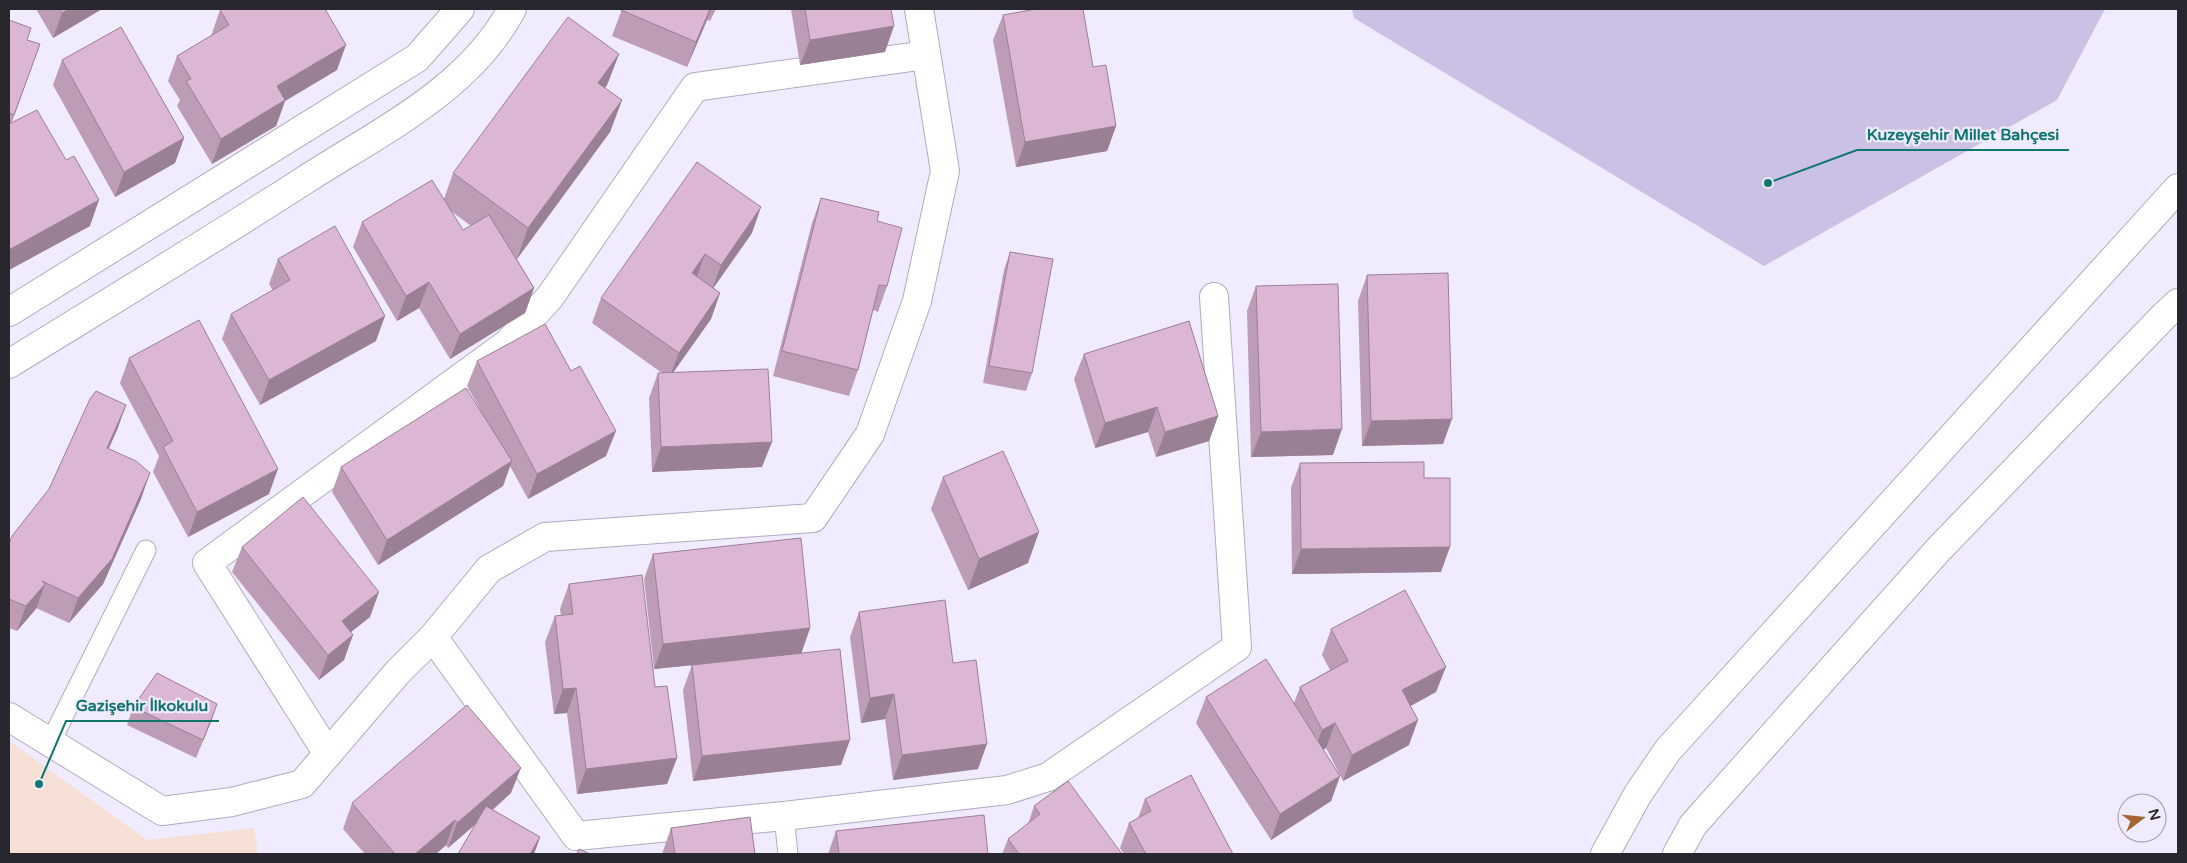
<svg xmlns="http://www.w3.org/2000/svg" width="2187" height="863" font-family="'Varela Round',sans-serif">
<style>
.education{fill:#f6dfd4}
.green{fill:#cbc1e5}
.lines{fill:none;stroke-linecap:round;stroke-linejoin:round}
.service-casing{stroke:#b1abc2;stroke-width:21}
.minor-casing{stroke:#b1abc2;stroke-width:30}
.tertiary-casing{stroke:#b1abc2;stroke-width:30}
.secondary-casing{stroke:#b1abc2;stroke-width:30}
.service{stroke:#fff;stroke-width:19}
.minor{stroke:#fff;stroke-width:28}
.tertiary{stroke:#fff;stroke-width:28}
.secondary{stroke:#fff;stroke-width:28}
.wall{fill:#bd9db6;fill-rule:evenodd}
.shaded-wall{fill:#9a8094}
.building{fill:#dcb7d4;stroke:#9a8094}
.leader{fill:none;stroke:#0f766e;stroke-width:2}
.callout-dot{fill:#0f766e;stroke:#f0ebfe;stroke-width:2}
.callout-label{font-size:16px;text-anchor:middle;font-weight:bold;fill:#0f766e;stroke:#f0ebfe;stroke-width:4.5;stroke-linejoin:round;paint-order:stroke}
</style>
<rect width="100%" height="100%" fill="#f0ebfe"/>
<path class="education" d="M9 741 147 840 254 828 258 854H9Z"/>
<path class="green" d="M1352 9H2105L2057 100 1764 266 1354 18Z"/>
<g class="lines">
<defs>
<path id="service" d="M50 743 146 550
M784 816 788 854"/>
<path id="minor" d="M433 637 576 836 784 816 1007 790 1048 777 1237 647 1214 297
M9 717 162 811 232 802 302 784 397 673 433 637 489 569 545 537 813 518 870 434 917 301 945 171 919 9
M328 754 207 563 508 343 550 297 695 87 926 55"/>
<path id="tertiary" d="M9 312 417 58 460 9
M9 364C108 303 207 243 305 180 379 132 469 90 512 9"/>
<path id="secondary" d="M1605 854 1638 794 1668 750 2178 188
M1677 854 1693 825 1939 549 2165 315 2178 303"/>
</defs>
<use href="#service" class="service-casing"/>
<use href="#minor" class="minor-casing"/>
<use href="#tertiary" class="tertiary-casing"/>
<use href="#secondary" class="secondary-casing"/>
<use href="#service" class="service"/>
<use href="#minor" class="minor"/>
<use href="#tertiary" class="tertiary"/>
<use href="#secondary" class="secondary"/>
</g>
<path class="wall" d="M36 9H102L53 38Z
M622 9H716L710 21 707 20 687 67 612 36Z
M791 9H891L885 52 800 65Z
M220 10 337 70 285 101 276 126 212 164 177 106 180 100 168 81 177 56 211 36Z
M1003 15 1093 67 1116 126 1107 151 1016 167 993 40Z
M9 20 27 40 40 44 12 122 90 226 9 270Z
M619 54 607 85 605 88 622 100 610 132 517 259 534 288 525 313 450 359 419 308 397 321 353 247 362 222 444 199 453 173ZM451 211 471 226 463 230Z
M62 60 184 138 175 163 115 197 53 85Z
M821 198 877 221 887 286 878 312 873 310 858 370 849 396 773 376 812 223Z
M752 233 713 288 720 293 711 319 673 373 762 467 652 472 649 398 658 373H662L592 323 601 298Z
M1010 252 1032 373 1026 391 983 383 1004 270Z
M278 259 376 341 260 405 222 339 231 314 273 291 269 284Z
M1367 275 1443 444 1362 446 1358 301Z
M1256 286 1333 455 1251 457 1247 311Z
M1084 354 1218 416 1209 441 1156 457 1148 432 1095 448 1074 379Z
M129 358 269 494 188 537 153 472 159 456 120 383Z
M477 361 606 456 528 499 510 466 503 486 378 565 332 492 341 467 481 411 467 386Z
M126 405 117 430 108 449 141 499 103 584 69 623 36 608 17 631 9 628V544Z
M1300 463 1424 478 1441 572 1292 574 1291 488Z
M943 477 1028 563 968 590 931 509Z
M242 547 370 617 351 632 344 660 319 680 232 572Z
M653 554 810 628 801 654 654 669 644 579Z
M569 584 655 687 677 758 667 784 577 794 567 713 554 714 545 642 555 616H561L560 609Z
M859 612 953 663 978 769 893 780 885 719 861 723 850 637Z
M1331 629 1436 692 1411 706 1409 745 1343 781 1326 748 1323 750 1340 776 1331 801 1271 840 1196 723 1206 697 1294 703 1300 687 1330 670 1322 655Z
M692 665 841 765 693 781 683 690Z
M217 704 196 758 127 725 133 707Z
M511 793 493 810 540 837 534 854H458L475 825 448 848 446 845 436 854H365L343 829 352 803Z
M1145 799 1233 854H1124L1120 848 1129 823 1138 818Z
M1034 806 1122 854H1002L1008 839 1028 824Z
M671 828 755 854H662Z
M836 831 839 854H828Z"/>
<path class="shaded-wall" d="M69 9H102L53 38 62 13Z
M710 9H711L707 20 687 67 696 42Z
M894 26 885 52 800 65 810 40Z
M346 45 337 70 285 101 276 126 212 164 221 139 277 86Z
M619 54 607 85 587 114 598 83Z
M622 100 610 132 517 259 528 228Z
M1116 126 1107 151 1016 167 1025 142Z
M184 138 175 163 115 197 124 172Z
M99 200 90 226 9 270V250Z
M761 207 752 233 712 290 721 265Z
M705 254 696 279 692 273Z
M429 282 419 308 397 321 406 296Z
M534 288 525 313 450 359 460 334Z
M720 293 711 319 669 378 679 353Z
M385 316 376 341 260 405 269 380Z
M126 405 117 430 98 473 107 448Z
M1157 407 1148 432 1095 448 1105 423Z
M1218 416 1209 441 1156 457 1165 432Z
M1452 419 1443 444 1362 446 1371 421Z
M1342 429 1333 455 1251 457 1261 432Z
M616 431 606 456 528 499 537 474Z
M772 442 762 467 652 472 661 447Z
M512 461 503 486 378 565 387 540Z
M278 469 269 494 188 537 197 512Z
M150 473 141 499 103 584 69 623 78 598Z
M1039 532 1028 563 968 590 979 559Z
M1450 547 1441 572 1292 574 1301 549Z
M45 584 36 609 17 631 26 606Z
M379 592 370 617 333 646 342 621Z
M810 628 801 654 654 669 663 644Z
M353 635 344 660 319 680 328 655Z
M1446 667 1436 692 1393 715 1402 690Z
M576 688 567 713 554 714 563 689Z
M894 694 885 719 861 723 870 698Z
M217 704 211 722 196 758Z
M1418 720 1409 745 1343 781 1352 755Z
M1335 723 1326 748 1313 755 1322 730Z
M850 740 841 765 693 781 702 756Z
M987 744 978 769 893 780 902 755Z
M677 758 667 784 577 794 586 769Z
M521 768 511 793 448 848 457 823Z
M1340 776 1331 801 1271 840 1280 814Z
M455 820 446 845 436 854H415Z
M540 837 534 854H530Z"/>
<path class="building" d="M60 9H69L62 13Z
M223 9H325L346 45 277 86 285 100 221 139 186 81 191 79 177 56 229 25 220 10Z
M622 9H710L696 42 621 10Z
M805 9H891L894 26 810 40Z
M1036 9H1083L1093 67 1106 65 1116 126 1025 142 1003 15Z
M568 17 619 54 598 83 622 100 528 228 453 173Z
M9 20 31 28 27 40 40 44 14 115 9 113Z
M121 27 184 138 124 172 62 60Z
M37 110 66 160 74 156 99 200 9 250V124Z
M697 162 761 207 721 265 705 254 692 273 720 293 679 353 601 298Z
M432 180 463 230 489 215 534 288 460 334 429 282 406 296 362 222Z
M821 198 879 212 877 221 902 228 887 286 879 285 858 370 782 351Z
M335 226 385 316 269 380 231 314 290 280 278 259Z
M1010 252 1053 259 1032 373 989 366Z
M1448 273 1452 419 1371 421 1367 275Z
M1338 284 1342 429 1261 432 1256 286Z
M199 320 278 469 197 512 163 447 173 441 129 358Z
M1189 321 1218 416 1165 432 1157 407 1105 423 1084 354Z
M545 324 571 371 580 366 616 431 537 474 477 361Z
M768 369 772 442 661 447 658 373Z
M466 388 512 461 387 540 341 467Z
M96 391 126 405 107 448 136 461 150 473 112 559 78 598 42 581 45 584 26 606 9 599V544L12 536 49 489 90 399Z
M1003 451 1039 532 979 559 943 477Z
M1424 462V478H1450V547L1301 549 1300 463Z
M303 497 379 592 342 621 353 635 328 655 242 547Z
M801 538 810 628 663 644 653 554Z
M642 575 655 687 667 686 677 758 586 769 576 688 563 689 555 616 573 614 569 584Z
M1405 590 1446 667 1402 690 1418 720 1352 755 1335 723 1322 730 1300 687 1348 661 1331 629Z
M945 600 953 663 976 660 987 744 902 755 894 694 870 698 859 612Z
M840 649 850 740 702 756 692 665Z
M1266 659 1340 776 1280 814 1206 697Z
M157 673 217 704 203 740 133 707Z
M467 705 521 768 457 823 455 820 415 854H395L352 803Z
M1191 775 1233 854H1146L1129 823 1151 811 1145 799Z
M1068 781 1122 854H1019L1008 839 1040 814 1034 806Z
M486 806 540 837 530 854H458Z
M984 815 988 854H839L836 831Z
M750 817 755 854H675L671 828Z
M579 849 590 854H577Z"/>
<path class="leader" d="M1768 183L1857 150H2069M39 784L66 721H219"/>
<g class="callout-dot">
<circle cx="1768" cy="183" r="5"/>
<circle cx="39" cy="784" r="5"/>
</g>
<g class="callout-label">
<text x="1963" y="140">Kuzeyşehir Millet Bahçesi</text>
<text x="142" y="711">Gazişehir İlkokulu</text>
</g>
<rect width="2187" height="863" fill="none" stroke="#28262f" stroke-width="20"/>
<g transform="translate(2142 818) rotate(74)"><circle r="24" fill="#f0ebfe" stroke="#a09cab"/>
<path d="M0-4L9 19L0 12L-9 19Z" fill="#a5642f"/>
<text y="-8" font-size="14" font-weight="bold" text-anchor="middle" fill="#28262f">N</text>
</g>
</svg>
